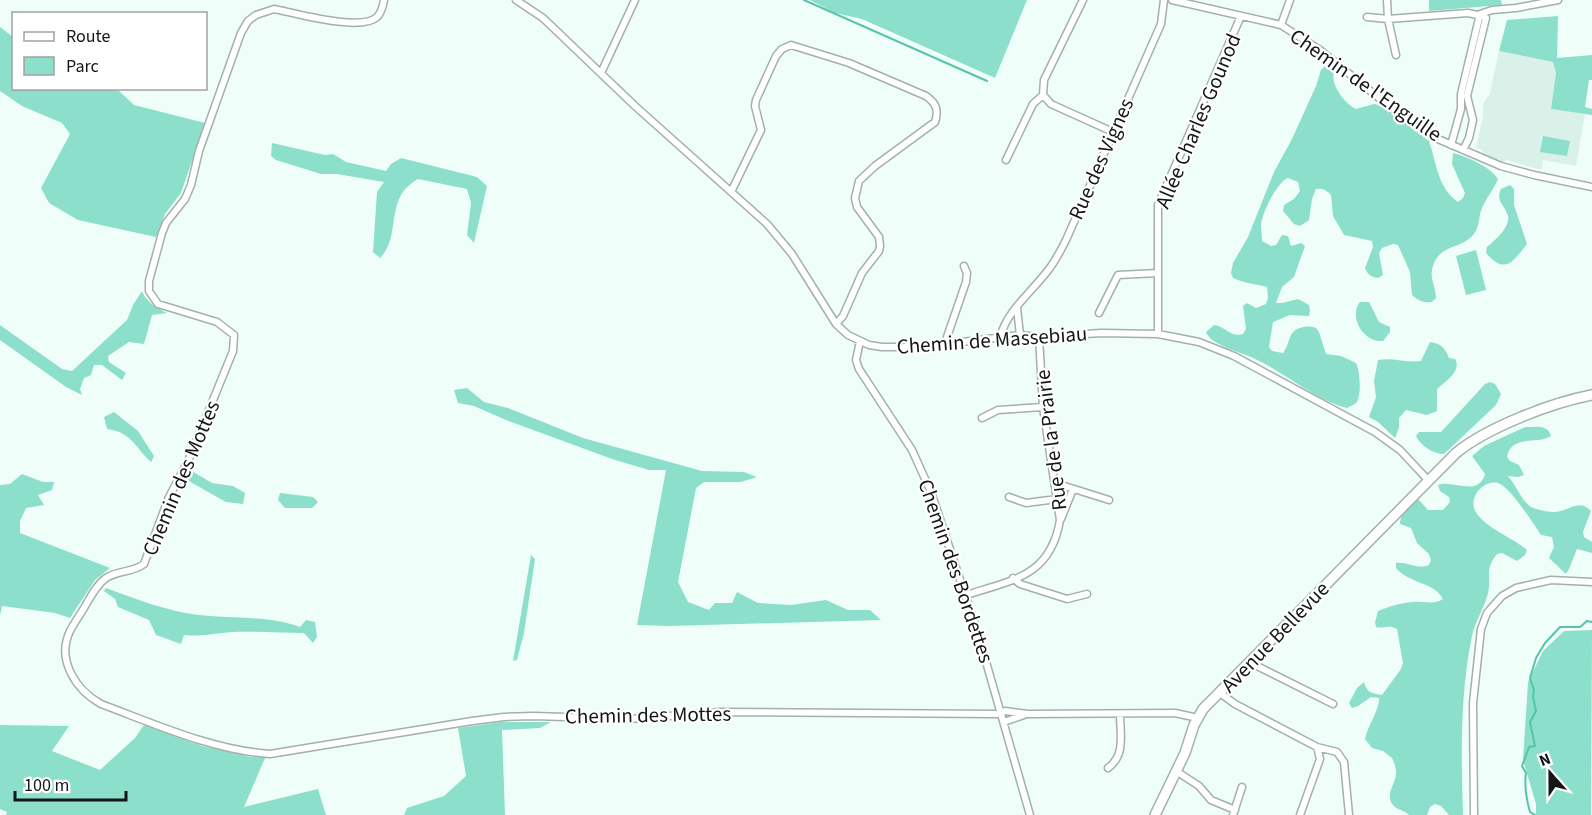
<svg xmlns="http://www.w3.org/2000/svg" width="1592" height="815" font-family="'Source Sans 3',sans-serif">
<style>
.built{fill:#daf1ea}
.green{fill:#8cdfcb}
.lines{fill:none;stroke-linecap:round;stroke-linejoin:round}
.stream{stroke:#56c3ab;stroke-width:2}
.street-casing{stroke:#a3b0ac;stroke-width:9}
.secondary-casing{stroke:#a3b0ac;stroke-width:12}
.street{stroke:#fff;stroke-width:6}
.secondary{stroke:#fff;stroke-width:9}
.labels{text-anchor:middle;stroke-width:4.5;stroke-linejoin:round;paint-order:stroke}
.street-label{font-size:21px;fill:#131716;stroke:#fff}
</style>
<rect width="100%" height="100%" fill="#effef9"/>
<path class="built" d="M1499 51 1553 62 1556 73 1551 109 1585 114 1576 166 1543 160 1542 169H1538L1507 160 1503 162 1483 154 1482 150 1476 148 1483 116V104L1490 93Z"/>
<path class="green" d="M810 0H1027L995 78 862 19 835 13Z
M1429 0H1501L1502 5 1429 11Z
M1558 16 1557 58 1592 55V80H1589L1585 107 1592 109V115L1551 109 1556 73 1553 62 1499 51 1507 20Z
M0 27 13 37 14 88 117 89 134 105 205 123 181 193 165 214 156 237 78 220 49 203 41 188 70 134 62 123 22 106 0 91Z
M1326 65 1332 67 1334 72C1330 85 1345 104 1356 109L1374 104 1379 105 1429 141C1437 164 1437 187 1458 202L1463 198 1465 193 1452 164 1453 153C1466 156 1491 167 1498 179 1494 189 1486 198 1482 208 1478 217 1480 227 1473 235 1460 250 1437 244 1432 270 1430 278 1436 289 1436 298L1432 302C1423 303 1419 301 1412 295L1410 272 1398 245 1393 244 1382 248 1379 253 1383 275 1378 278C1371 277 1368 275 1365 268L1373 247 1372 241 1344 235 1333 216 1331 195C1326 190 1323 188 1316 189L1312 199 1309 220 1300 226 1294 224 1283 211 1284 205 1294 199 1300 191 1298 182 1288 178C1277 182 1262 213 1261 225 1261 230 1262 236 1262 241L1271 246 1276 245 1282 235 1288 236 1291 246 1301 243 1305 246 1294 277 1282 287 1276 303H1282L1298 299 1309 305 1310 311 1309 316 1290 315 1273 322 1269 347 1272 351 1283 353C1291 343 1287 332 1300 328 1306 326 1310 326 1316 328L1319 332 1326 354 1341 356 1356 363C1360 370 1362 397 1356 403 1354 405 1350 406 1347 408 1313 399 1285 372 1253 358 1241 352 1210 345 1206 332L1214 325C1225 326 1231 338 1243 334L1246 329 1243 306 1247 303 1256 308 1266 304 1268 298 1267 287C1256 284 1243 283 1233 278L1231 273 1233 263 1248 237 1274 172 1292 139 1316 86 1321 70Z
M1543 136 1570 141 1567 156 1540 152Z
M272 143 325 155 333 154 346 162 386 171 391 164 401 158 477 177 487 186 474 243 467 235 471 203 467 189 418 179C411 183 405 188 401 195 390 215 397 241 380 258L373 252 377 192 384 182 337 174H321L276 160 271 156Z
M1510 185 1514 189V205L1527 244C1513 262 1505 275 1486 253L1487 247C1495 240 1510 228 1508 216 1505 205 1495 201 1501 189Z
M1476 250 1486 290 1466 295 1456 256Z
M142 291C146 302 157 308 167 313L152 315 144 344 129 342 108 356 109 362 126 373 122 380 102 365H94L91 375 84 378 80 389 82 395 66 387 0 340V325L62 369 72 371 127 320 133 305Z
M1360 302H1369L1379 322 1390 327V332L1383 341C1364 343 1348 317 1360 302Z
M1430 342C1441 344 1445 347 1449 358L1455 359C1462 371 1446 381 1437 389V411L1427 415 1406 410 1399 418V428L1395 438 1378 422 1369 417 1376 397 1374 381 1378 360C1392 357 1407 363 1421 361Z
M1490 382 1495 384 1501 394 1496 405 1444 454C1433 454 1421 446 1416 436L1419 432H1441L1485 384Z
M467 388 484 402 508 408 583 438 702 471 744 472 757 477 741 482H704L696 488 678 582 688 602 709 610 715 603H732L737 592 758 603 791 605 826 600 848 610H870L881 620 670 626 637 625 666 470H649L612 459 506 420 474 406 458 403 454 390Z
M114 412 138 431 154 456 151 462C135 447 131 432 107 429L104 417Z
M1525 427C1535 427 1548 424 1551 436 1537 445 1511 434 1507 457L1510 461 1519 465 1524 475 1518 477 1508 476C1516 485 1521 500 1531 507 1537 510 1549 512 1555 512 1569 511 1579 498 1591 511L1583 532 1584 537 1592 542V553L1577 549 1569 569 1566 574 1549 558 1554 547 1552 537 1541 535C1533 523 1511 489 1500 484 1486 477 1465 498 1477 514 1489 530 1512 537 1527 550L1525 555 1517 561 1502 553 1497 554C1483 571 1493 578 1487 597 1483 610 1475 622 1472 636 1460 694 1461 756 1463 815H1449L1441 806 1435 804 1430 807 1427 815H1409C1404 810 1397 810 1393 805 1384 793 1397 783 1396 772 1396 767 1394 762 1392 758L1383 751 1372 748 1365 739C1368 725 1380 709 1379 698L1371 697 1358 706 1352 708 1349 703 1357 688 1364 682C1367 693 1372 693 1382 695L1401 669 1403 663 1397 629C1389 624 1384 629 1376 627L1375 622 1378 611C1390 606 1400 603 1413 602 1423 601 1434 605 1443 599 1436 583 1408 583 1396 568V563C1407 561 1417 570 1429 565L1431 560 1429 554 1417 543 1411 528 1400 524C1400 514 1409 504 1418 499L1428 510H1443L1450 502 1449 497 1440 491 1438 485C1453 479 1478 498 1485 474L1472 456 1484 446Z
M190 470 212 483 233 486 245 493 243 504 226 502 185 479Z
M22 474 43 482H54L52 490 38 495 44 505 26 508 20 521V533L110 568 95 580 70 618 55 613 2 606 0 616V485L10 484Z
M280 493 313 497 318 502 312 508H285L278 500Z
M531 555 535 559 524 633 517 660 513 661Z
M106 588C136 599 166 611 199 615 232 619 268 615 300 627L306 620 315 622 317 637 313 643 304 633C280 633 256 631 232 632 215 633 201 637 184 635L181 644 156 635 149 620 118 607 115 599 104 591Z
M1592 630 1591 815H1536V804L1523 760 1528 682 1543 651 1564 631Z
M501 722H551L540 728 502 730 505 815H404L407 808 444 796 466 776 458 728Z
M0 725 69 726 52 751 100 770 135 738 144 725 202 746 251 757 265 758 244 807 318 789 326 815H6L7 812 0 809Z"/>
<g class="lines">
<path class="stream" d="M804 0 987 81
M1535 815 1530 812C1526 798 1524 787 1526 773L1522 766 1529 747 1535 746 1530 722 1536 711 1533 697 1534 690 1530 678 1536 658 1545 643 1560 627H1580L1587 621 1592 622"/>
<defs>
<path id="street" d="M384 0C383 6 381 13 377 17 361 32 295 13 274 9L256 15 248 21 241 33 199 151 191 185 185 199 166 223 162 233 149 281V291L158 304 217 322 234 335 233 351 189 459 169 497 144 564C132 573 118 570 106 578 96 585 90 598 84 608 80 615 74 623 70 631 56 660 76 690 101 704 155 724 212 750 270 754L472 721 504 717 533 716 630 719 720 712 998 714 1005 711 1028 714 1175 713 1198 718
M516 0 543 18 635 106 767 224 792 254 836 324 848 335 869 345 882 347H921L1020 335 1039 337 1101 333 1158 334 1199 342 1234 356 1375 432 1400 450 1428 480
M1083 0 1044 80 1043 95 1051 104 1113 132
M1172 0 1281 25 1320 50 1406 120 1438 139 1501 166 1534 175 1592 187
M1387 0 1388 19 1396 55
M1367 17 1388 19 1468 13 1482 16
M1281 25 1290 0
M601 73 635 0
M1451 145 1461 109V94L1480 14 1492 10 1516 8 1558 0
M1463 150 1469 138 1473 120 1467 96 1486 18
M1006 160 1033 104 1043 95
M731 192 761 130 755 106 756 100 776 56 782 49 791 45 849 63 926 96C936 103 939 110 935 122L875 166 859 181 855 198 857 207 879 237 880 246 879 251 862 273 843 316 836 324
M1017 308 1020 335
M1099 313 1118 275 1158 273
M1158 334V205L1241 16
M1000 338C1006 311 1033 291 1049 269 1056 260 1061 250 1066 240L1161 24 1164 0
M860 341 856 360 859 369 912 450 931 492 978 634 1030 815
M946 345 947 337 966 282 967 273 964 266
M982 418 998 410 1043 407
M1055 483 1109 500
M1009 497 1026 503 1057 499
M1061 519 1073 489
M1013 578 1020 584 1067 599 1087 594
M966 595C1013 580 1051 576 1060 520L1043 407 1039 337
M1249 662 1333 704
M1220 693 1235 704 1317 747 1337 752 1344 762 1349 815
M1004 722 1024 715
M1108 768C1126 755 1120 734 1120 714
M1176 771 1199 786 1211 800 1235 810
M1233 815 1242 787
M1300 815 1320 759 1317 747
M1474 815 1473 703 1481 629 1487 613 1502 596 1516 588 1551 580 1592 582"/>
<path id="secondary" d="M1155 815 1185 753 1194 725 1203 709 1456 453C1488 427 1551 403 1592 395"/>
</defs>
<use href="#street" class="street-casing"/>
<use href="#secondary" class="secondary-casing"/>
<use href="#street" class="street"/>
<use href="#secondary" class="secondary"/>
</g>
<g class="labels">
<g class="street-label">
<text transform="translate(1366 85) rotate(35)" y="7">Chemin de l'Enguille</text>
<text transform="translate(1198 121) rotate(-67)" y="7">Allée Charles Gounod</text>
<text transform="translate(1101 159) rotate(-66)" y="7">Rue des Vignes</text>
<text transform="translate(992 340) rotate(-4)" y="7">Chemin de Massebiau</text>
<text transform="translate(1051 440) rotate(-97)" y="7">Rue de la Prairie</text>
<text transform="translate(181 478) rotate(-67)" y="7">Chemin des Mottes</text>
<text transform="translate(956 571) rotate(71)" y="7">Chemin des Bordettes</text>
<text transform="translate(1275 637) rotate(-46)" y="7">Avenue Bellevue</text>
<text transform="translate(648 715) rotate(-1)" y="7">Chemin des Mottes</text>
</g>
</g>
<rect x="12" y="12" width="195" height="78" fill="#ffffff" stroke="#a1a2a2" stroke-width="1.5"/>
<rect x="24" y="32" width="30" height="9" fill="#ffffff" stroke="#a1a2a2" stroke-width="1.5"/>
<text x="66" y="42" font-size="18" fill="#131716">Route</text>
<rect x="24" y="57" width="30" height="18" fill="#8cdfcb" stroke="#a1a2a2" stroke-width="1.5"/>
<text x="66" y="72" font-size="18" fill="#131716">Parc</text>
<g transform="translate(1550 773) rotate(339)" stroke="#ffffff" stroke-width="4.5" paint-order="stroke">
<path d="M0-4.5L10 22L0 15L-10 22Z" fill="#131716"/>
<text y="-9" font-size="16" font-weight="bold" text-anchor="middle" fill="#131716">N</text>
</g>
<path d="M15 791v9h111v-9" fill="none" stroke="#131716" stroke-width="3"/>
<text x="24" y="791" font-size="18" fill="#131716" stroke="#ffffff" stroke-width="4.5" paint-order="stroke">100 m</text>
</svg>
